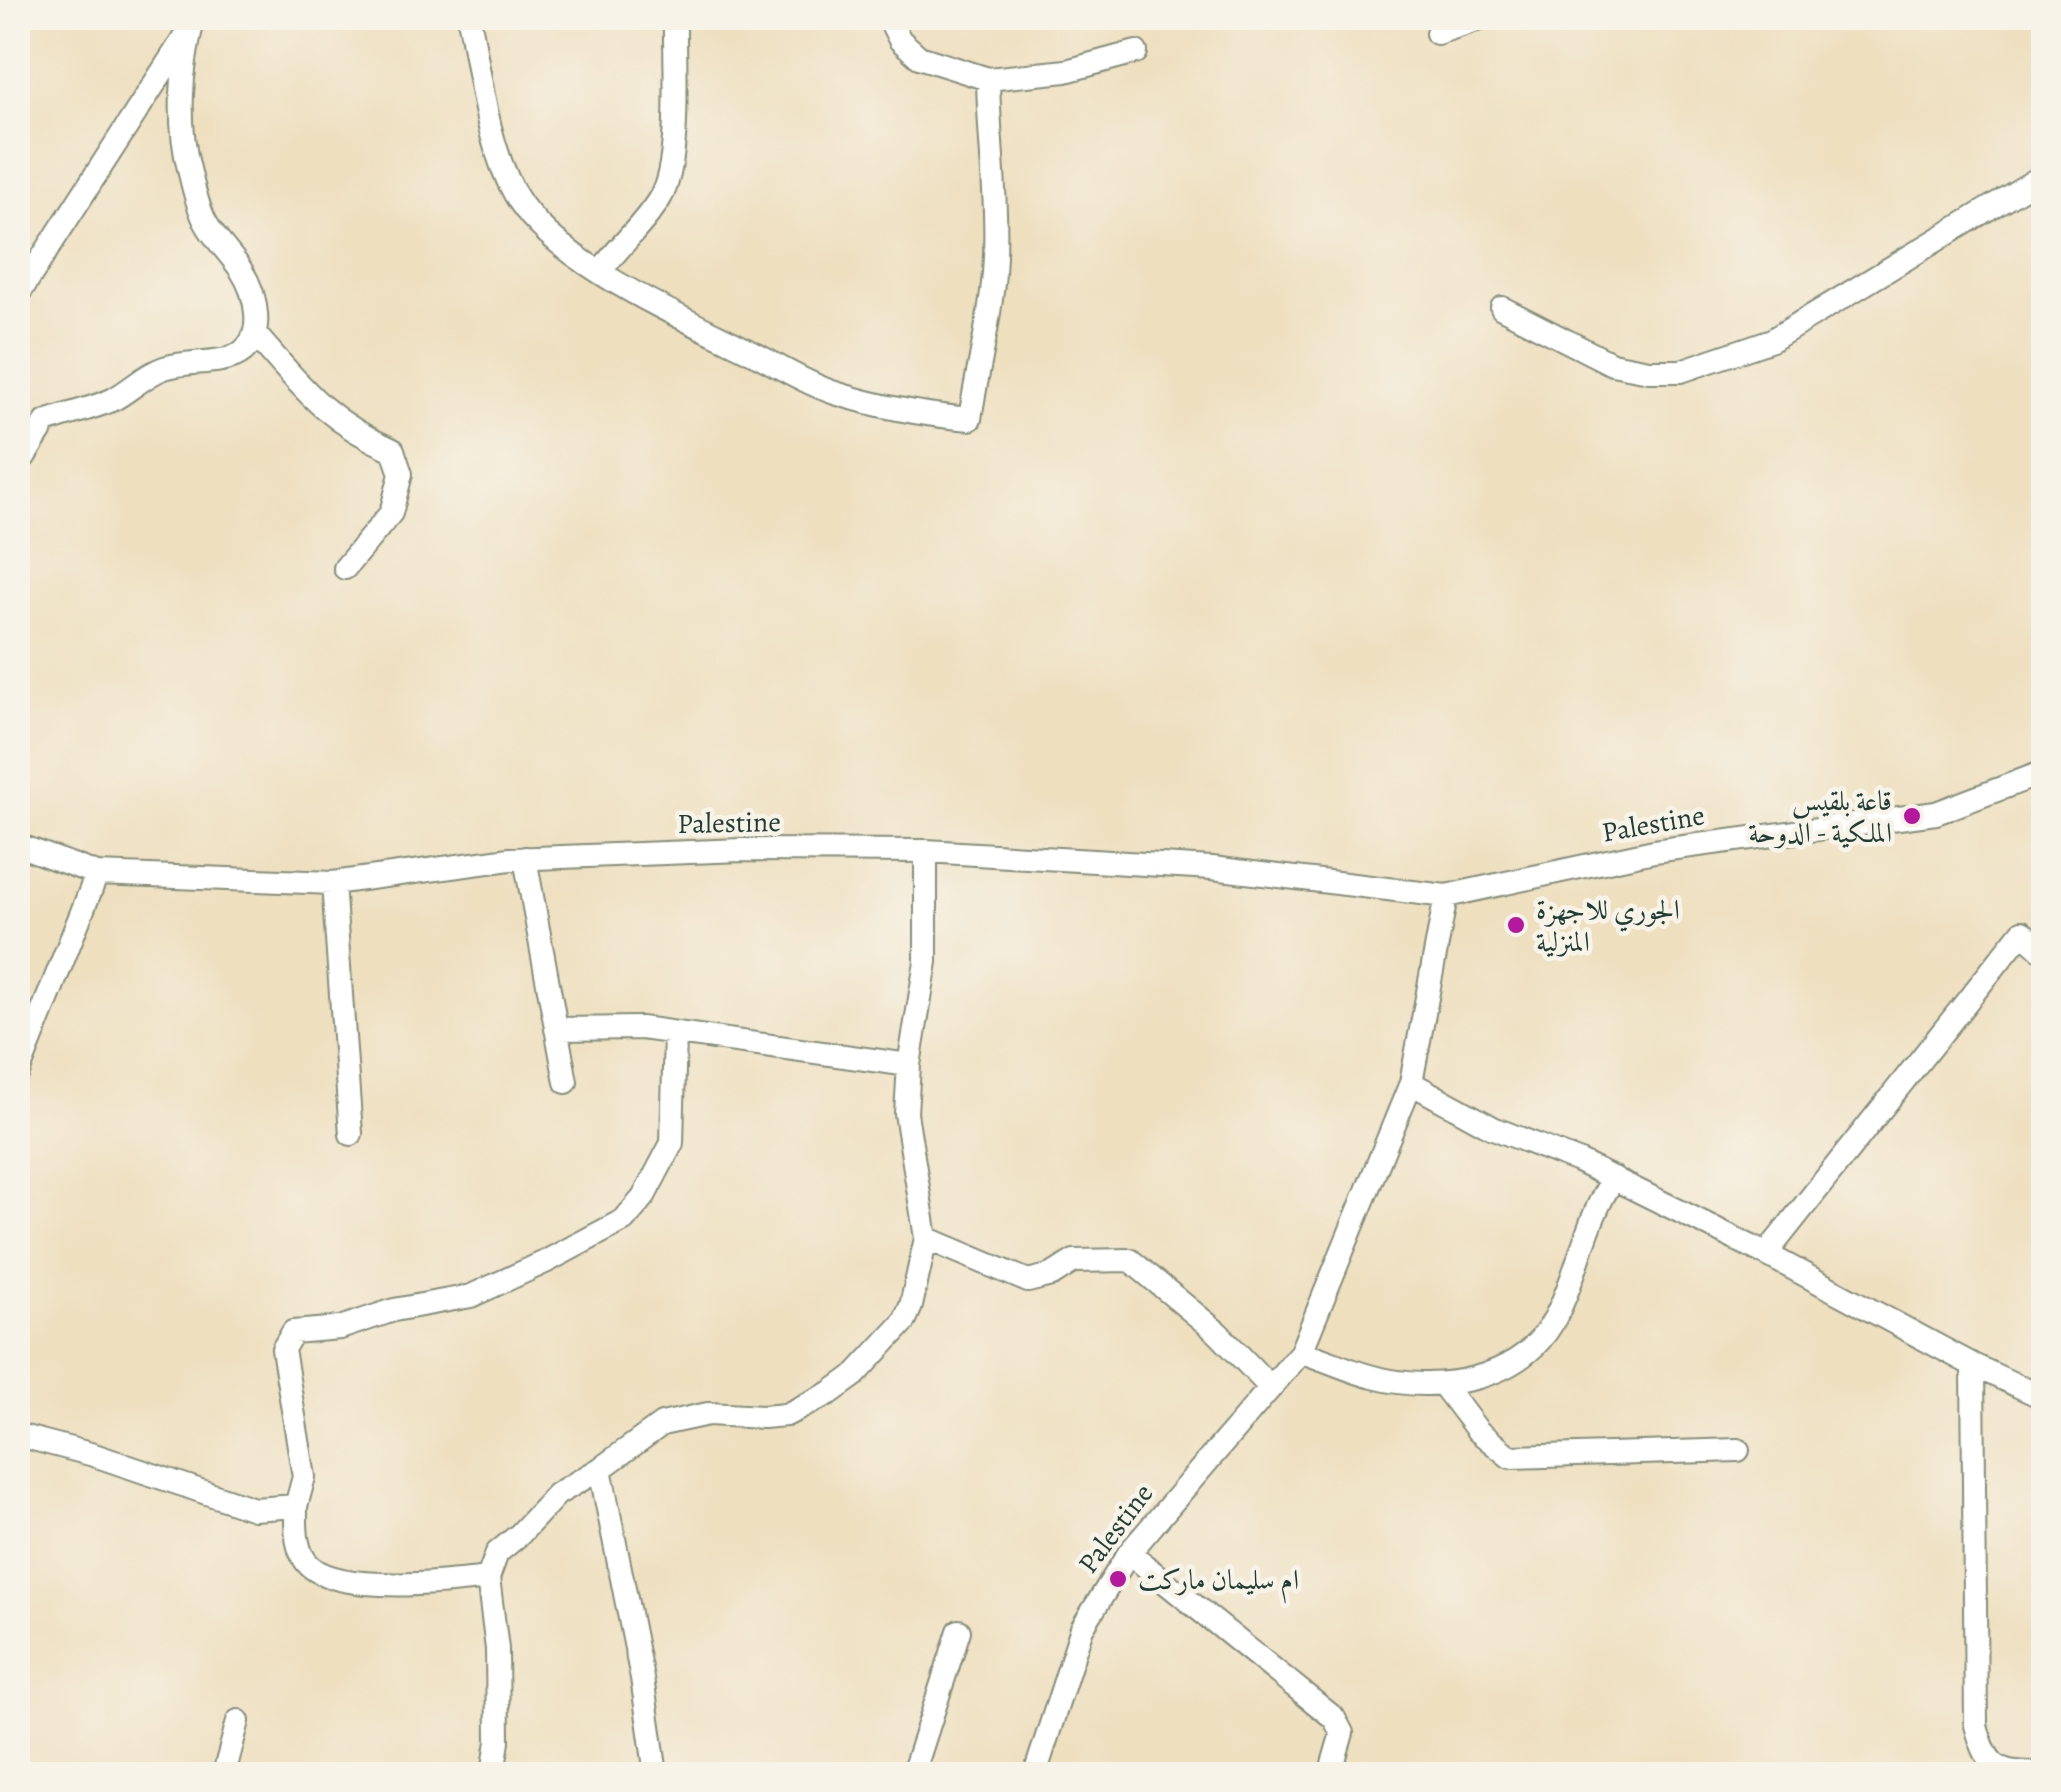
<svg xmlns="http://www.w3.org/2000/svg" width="2061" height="1792" font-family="Alegreya,Amiri,serif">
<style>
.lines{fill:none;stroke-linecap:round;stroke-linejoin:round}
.minor-casing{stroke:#868e7a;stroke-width:26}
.minor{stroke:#fff;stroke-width:22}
.poi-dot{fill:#b5179e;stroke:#f7f3e8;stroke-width:4}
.labels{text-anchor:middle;stroke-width:9;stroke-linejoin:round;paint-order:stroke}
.poi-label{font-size:28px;fill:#1f3d34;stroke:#f7f3e8;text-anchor:start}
.street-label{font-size:28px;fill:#1f3d34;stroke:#f7f3e8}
</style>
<rect width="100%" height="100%" fill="#f7f3e8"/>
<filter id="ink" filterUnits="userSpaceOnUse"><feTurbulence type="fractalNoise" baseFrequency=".01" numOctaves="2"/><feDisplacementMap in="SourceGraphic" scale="20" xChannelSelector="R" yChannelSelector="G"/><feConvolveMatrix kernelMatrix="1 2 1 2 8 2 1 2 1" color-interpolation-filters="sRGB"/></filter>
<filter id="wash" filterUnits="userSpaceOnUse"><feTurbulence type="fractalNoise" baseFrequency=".0048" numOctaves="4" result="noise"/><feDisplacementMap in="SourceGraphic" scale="40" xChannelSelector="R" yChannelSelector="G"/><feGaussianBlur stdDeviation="2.25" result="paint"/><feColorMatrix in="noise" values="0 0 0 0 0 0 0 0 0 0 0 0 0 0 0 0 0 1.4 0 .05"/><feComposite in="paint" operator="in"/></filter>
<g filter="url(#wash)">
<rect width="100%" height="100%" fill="#eedfbf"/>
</g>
<g filter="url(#ink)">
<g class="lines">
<defs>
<path id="minor" d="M469 18C481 76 486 142 515 194 554 263 682 317 753 353 779 366 807 384 835 393 879 407 924 415 970 419 977 371 990 323 994 273 999 209 989 144 988 79
M889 18 900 40 919 57 988 79 1066 71 1136 52
M1437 33 1483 18
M601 271C619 245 644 225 660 198 682 162 674 61 675 18
M18 295 184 38
M1502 308 1612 364 1649 371H1681L1772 340 2044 175
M256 335C302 387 326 421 393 450L401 474 391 513 345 568
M18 460 24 457 46 422C67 414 91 409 112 400 130 391 144 375 164 368 187 360 220 365 239 354 267 337 256 293 241 270 230 253 214 239 205 221 197 205 193 186 189 169 177 123 181 70 192 24
M18 845 97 874 333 883 510 859 742 850 926 851 1212 868 1446 896 1654 851 1936 813 2044 772
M525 858 566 1082
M333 883 351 1134
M2044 952 2022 932 1766 1254 1973 1365 2044 1398
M556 1029 641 1028 909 1065
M18 1073 97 874
M1411 1083 1493 1128 1578 1161 1766 1254
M926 1238 1028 1281 1052 1275 1074 1261 1130 1260 1218 1333 1270 1387
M1301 1352C1325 1359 1349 1371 1373 1377 1437 1394 1521 1382 1555 1318 1579 1273 1585 1220 1614 1178
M1973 1365 1976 1725C1988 1771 1998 1773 2044 1773
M1443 1385 1478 1431 1510 1457 1738 1450
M18 1435 94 1455 254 1509 296 1506 304 1477 283 1349 293 1332 340 1328 394 1310 471 1296 545 1262 624 1220 643 1198 672 1143 675 1033
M600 1469 642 1678 656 1774
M296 1506C296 1525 294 1551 310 1566 341 1594 447 1583 488 1578
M1129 1553 1334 1718 1342 1733 1330 1774
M224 1774 238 1721
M493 1774 498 1741 497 1649 488 1578 497 1553 520 1534 557 1494 600 1469 662 1424 708 1414 763 1417 786 1415 830 1393 855 1375 904 1322 911 1306 926 1238 906 1113 909 1065 926 962V851
M913 1774 959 1631
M1035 1774 1082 1628 1129 1553 1301 1352 1411 1083 1446 896"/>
</defs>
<use href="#minor" class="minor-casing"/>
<use href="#minor" class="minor"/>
</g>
</g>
<g class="poi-dot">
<circle cx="1912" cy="816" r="10"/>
<circle cx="1516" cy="925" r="10"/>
<circle cx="1118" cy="1579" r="10"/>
</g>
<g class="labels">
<g class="poi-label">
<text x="1892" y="810" text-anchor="end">قاعة بلقيس<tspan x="1892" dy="32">الملكية - الدوحة</tspan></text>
<text x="1536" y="919">الجوري للاجهزة<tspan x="1536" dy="32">المنزلية</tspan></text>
<text x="1138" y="1589">ام سليمان ماركت</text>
</g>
<g class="street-label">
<text transform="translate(729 822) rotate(-1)" y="10">Palestine</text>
<text transform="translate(1653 823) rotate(-10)" y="10">Palestine</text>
<text transform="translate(1115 1528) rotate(-53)" y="10">Palestine</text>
</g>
</g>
<rect width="2061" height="1792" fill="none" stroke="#f7f3e8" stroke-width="60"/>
</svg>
